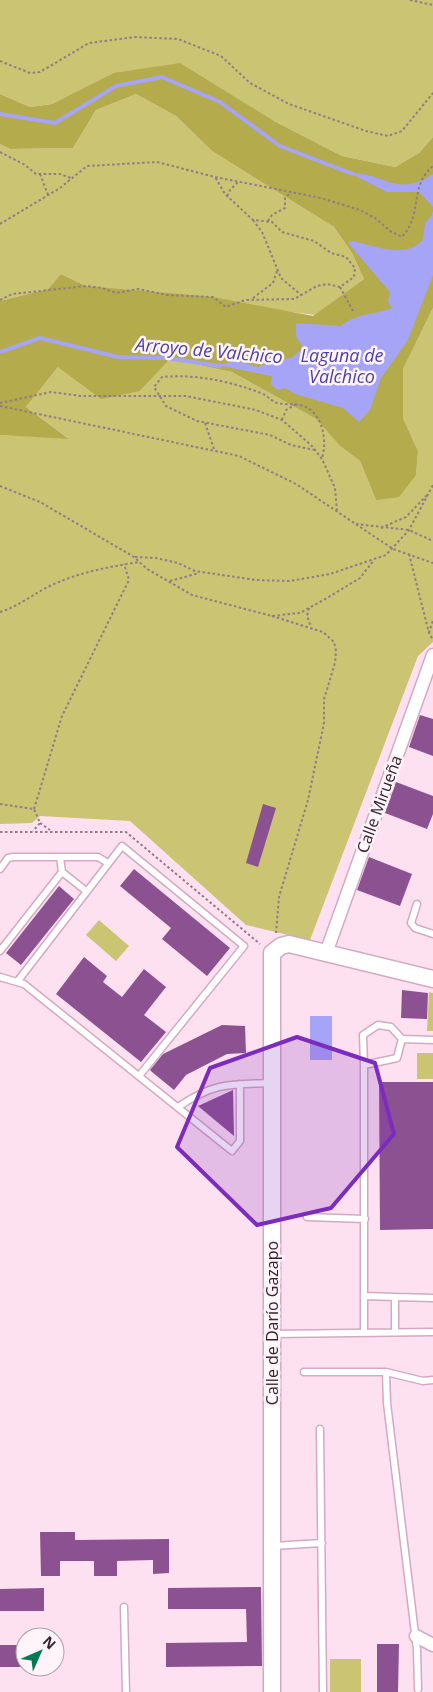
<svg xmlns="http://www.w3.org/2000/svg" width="433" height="1692" font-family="'Open Sans',sans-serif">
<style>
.green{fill:#cbc472}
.forest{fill:#b3ab4c}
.water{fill:#a6a4f6}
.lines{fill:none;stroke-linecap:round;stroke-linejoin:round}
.stream{stroke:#a6a4f6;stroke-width:4}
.building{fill:#8c5191}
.service-casing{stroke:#d4a9c1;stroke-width:9}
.minor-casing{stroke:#d4a9c1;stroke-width:15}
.tertiary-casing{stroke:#d4a9c1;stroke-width:19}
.path{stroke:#917b87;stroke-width:2;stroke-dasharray:2.5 2.5;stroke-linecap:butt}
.service{stroke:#fff;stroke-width:6}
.minor{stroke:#fff;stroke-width:12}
.tertiary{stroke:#fff;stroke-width:16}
.marked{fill:#7b2cbf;fill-opacity:0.2;stroke:#7b2cbf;stroke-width:4;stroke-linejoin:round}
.labels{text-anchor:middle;stroke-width:5;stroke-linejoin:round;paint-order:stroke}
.street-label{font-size:16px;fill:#33232c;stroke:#fef4f9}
.water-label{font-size:18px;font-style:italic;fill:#4d41a0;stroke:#fef4f9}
</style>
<rect width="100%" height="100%" fill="#fde1f0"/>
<path class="green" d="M0 0H433V137L419 153 395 167 342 156 274 121 114 74 52 104 30 107 0 94Z
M136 94 176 116 212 151 334 227 352 253 364 279 315 315 86 286 61 274 48 289 0 301V144L10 149 73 148 96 110Z
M433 308V642L418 656 310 940 246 925 130 821 40 816 32 823 0 824V435L68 438 26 407 58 367 140 391 170 359 232 372 316 419 340 446 360 461 376 500 416 475 418 451 403 418V369Z
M99 920 129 946 116 961 86 935Z
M429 992 433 993V1031H427Z
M417 1053H433V1079H417Z
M330 1659H361V1692H330Z"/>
<path class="forest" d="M180 63 274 121 342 156 395 167 419 153 433 137V308L403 369V418L418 451 416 475 399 497 376 500 360 461 340 446 316 419 232 372 170 359 140 391 101 399 58 367 26 407 69 439 0 435V301L48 289 61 274 86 286 213 297 313 316 364 279 352 253 334 227 212 151 176 116 136 94 96 110 73 148 10 149 0 144V94L30 107 52 104 114 73Z"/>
<path class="water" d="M350 173C386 173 396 198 433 174V207L419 192H387Z
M433 211V275L408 340 381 378 370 410 359 422 343 408 295 394 285 388 278 390 271 385 272 376 216 365 237 361 258 367 272 361 291 358 303 348 296 336V323L341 326C358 312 372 316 392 308L388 302 390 292 348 243 351 241C375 245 403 260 423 240L425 223 431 216Z
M310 1016H332V1060H310Z"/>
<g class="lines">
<path class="stream" d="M0 114 55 123 116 86 162 77 220 102 280 146 353 174
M0 352 40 338 118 357 166 358 220 366"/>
</g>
<path class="building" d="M420 715 433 719V756L409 747Z
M396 782 433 796V814L427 829 385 813Z
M263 804 276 808 258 867 246 863Z
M369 857 412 874 400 906 357 890Z
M134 869 230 948 207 976 162 939 171 928 120 886Z
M59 886 74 899 21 965 6 953Z
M84 957 107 976 103 982 122 997 144 969 166 987 144 1015 166 1032 141 1062 56 994Z
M402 990 428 993 427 1019 401 1018Z
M222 1025 245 1026 246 1053 227 1054 186 1075 174 1090 152 1072 150 1070 163 1054Z
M379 1082H433V1229L380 1230Z
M233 1090 234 1136 198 1106Z
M40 1532H75V1540L169 1539V1573L153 1574V1560L117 1561V1576H94V1561H60V1576H41Z
M261 1587 262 1666 166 1667V1643L247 1642 246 1609H168V1588Z
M44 1588V1611H0V1589Z
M377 1644H399L398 1692H377Z
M0 1645H25V1667H0Z"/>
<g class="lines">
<defs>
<path id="service" d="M60 857 62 872 86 891
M0 869 8 858 13 857H98L108 863
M417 904 411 923 415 928 433 934
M0 951 62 872
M0 977 24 984 232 1151 240 1141V1084
M17 982 122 846 244 946 139 1076
M364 1065 363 1035 378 1025 391 1027 402 1039
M178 1107C213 1083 229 1084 271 1083
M307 1217 365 1219
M364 1296V1065L397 1058 402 1039 433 1040
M395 1297 433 1298
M364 1332V1296L395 1297V1332
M273 1334 433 1332
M304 1372H386L423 1381 433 1380
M386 1372 387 1403 417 1650 418 1689
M320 1429 323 1692
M273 1546 322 1543
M124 1607 126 1692"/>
<path id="minor" d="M326 953 433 655
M416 1636 433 1645"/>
<path id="tertiary" d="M272 1692V953L281 946 289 944 433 979"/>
</defs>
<use href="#service" class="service-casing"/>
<use href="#minor" class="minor-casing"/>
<use href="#tertiary" class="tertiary-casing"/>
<path class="path" d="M410 0 433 5
M0 61 30 73 40 72 89 43 135 37 178 39 221 56 250 83 289 104 366 131 388 136 402 131 433 93
M0 152 25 165 36 174H60L71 178
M40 174 48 195
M227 196 230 190 238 182
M253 220 262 232 281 278 301 295
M268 221 272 215 285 208V198L291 192
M0 224 60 188 87 166 157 162 215 177 321 198 360 210 375 218 390 231 402 237C423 214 409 186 433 166
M340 287 353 311
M253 298 273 283 277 271
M0 300 12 294 86 286 102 288 116 293 138 289 167 295 213 297 226 307 245 300 294 299 317 286 327 284 340 287 354 277 355 268 346 257 331 253 314 241 282 232 272 222 253 220 225 194 215 177
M0 403 51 392 81 396H186L256 410 282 420 311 445 322 459 335 488 337 512
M0 406 239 456 296 484 393 549 433 563
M282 420 286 410 298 403
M205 423 214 449
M315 450 291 445 270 435 197 421 166 406 154 387 162 377C196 374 229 381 261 393 267 395 271 401 277 403 290 406 302 401 313 412 325 425 326 444 322 459
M0 486 40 502 134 557 147 569 192 595 272 616 300 613 327 598 360 578 374 560
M356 524 409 530 433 541
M381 528 406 517 427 495
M409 554 429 633 433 640
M135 557 156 558 178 563 195 571 256 580 290 581 330 574 386 555 409 530 433 485
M170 581 199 573
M309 608 307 616 311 627
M0 612C20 606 34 593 52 585 80 572 109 567 139 562
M272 616 323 632 334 642 336 651 335 663 324 699V723L308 800 279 897 276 933
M429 633 433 620
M0 804 34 809 40 823 33 831
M34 809 62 716 129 580 124 564
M40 823 50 830
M0 832H126L260 944"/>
<use href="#service" class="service"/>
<use href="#minor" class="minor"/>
<use href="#tertiary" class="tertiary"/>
</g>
<path class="marked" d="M297 1037 375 1063 394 1134 331 1208 257 1225 177 1147 210 1068Z"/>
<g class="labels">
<g class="street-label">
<text transform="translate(379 804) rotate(-70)" y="6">Calle Mirueña</text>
<text transform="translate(272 1323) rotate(-90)" y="6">Calle de Darío Gazapo</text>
</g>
<g class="water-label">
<text transform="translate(209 351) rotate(5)" y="6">Arroyo de Valchico</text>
<text x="342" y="362">Laguna de<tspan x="342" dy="21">Valchico</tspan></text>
</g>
</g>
<g transform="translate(40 1652) rotate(45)"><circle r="24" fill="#fef4f9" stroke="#ada0a7"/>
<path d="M0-4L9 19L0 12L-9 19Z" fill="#017955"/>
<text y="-8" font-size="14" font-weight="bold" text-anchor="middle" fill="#33232c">N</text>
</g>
</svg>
